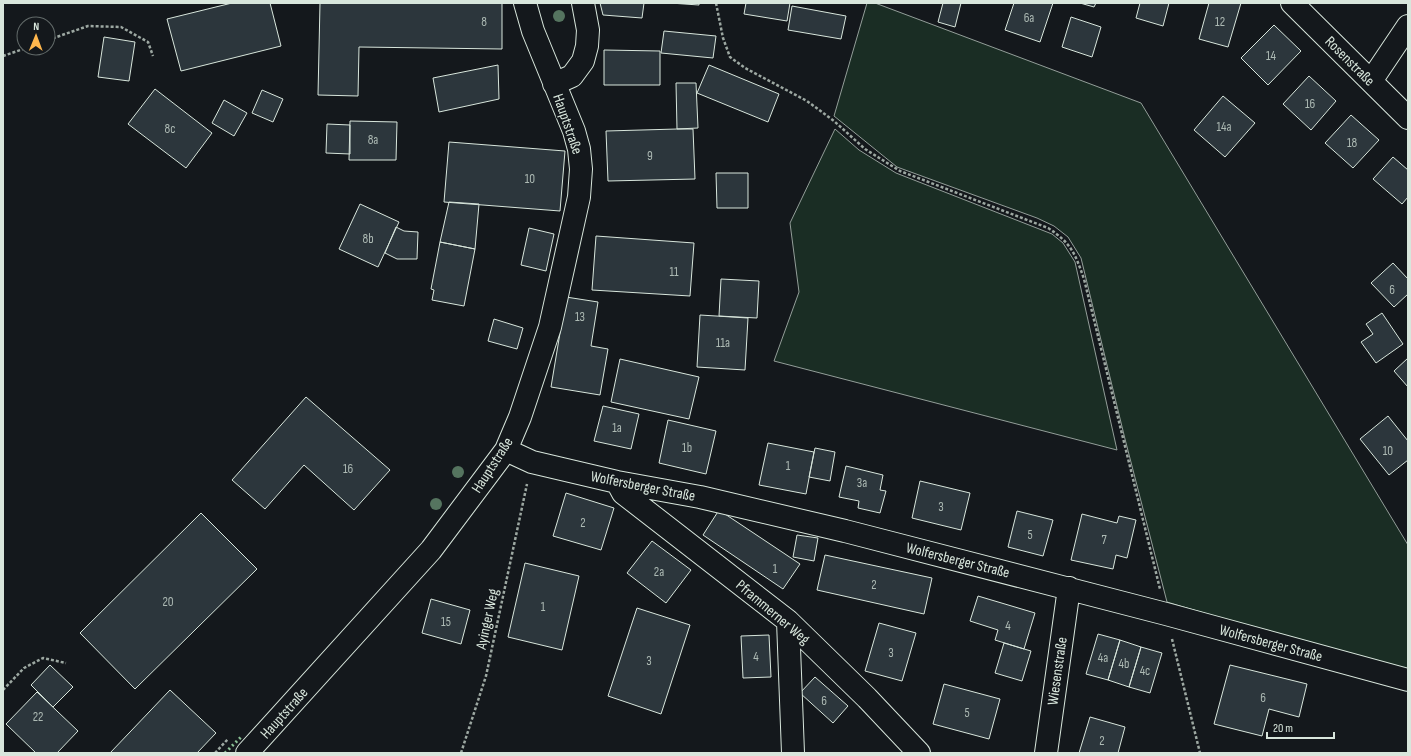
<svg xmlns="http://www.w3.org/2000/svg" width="1411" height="756" font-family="'Sofia Sans Condensed',sans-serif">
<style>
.green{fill:#1a2d24;stroke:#939e99}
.building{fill:#2c363c;stroke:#d8e6dc}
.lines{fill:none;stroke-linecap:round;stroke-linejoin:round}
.minor-casing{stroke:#d8e6dc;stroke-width:24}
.path{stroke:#9da8a2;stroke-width:2.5;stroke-dasharray:3 2;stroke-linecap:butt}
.minor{stroke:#14181c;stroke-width:22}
.hedge{stroke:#8ac095;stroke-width:3;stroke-dasharray:2 3;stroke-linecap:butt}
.tree{fill:#55745f}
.labels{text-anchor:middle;stroke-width:3;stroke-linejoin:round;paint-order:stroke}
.number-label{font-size:13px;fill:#adbab4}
.street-label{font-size:15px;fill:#d8e6dc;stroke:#14181c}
</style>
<rect width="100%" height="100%" fill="#14181c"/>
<path class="green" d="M867 3H875L1141 103 1408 545V672L1375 664 1167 602 1125 439 1081 258 1068 237 1054 226 1037 218 897 167 834 116Z
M835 129 859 150 896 173 1052 234 1063 243 1075 262 1117 450 774 361 799 292 790 223Z"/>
<path class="building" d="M232 3H270L281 46 181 71 167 19Z
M320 3H502V49L359 47 358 96 318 95Z
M600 3H644L642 18 603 15Z
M670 3H699V5Z
M746 3H790L787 21 744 14Z
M943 3H961L955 27 938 22Z
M1014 3H1053L1040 42 1005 30Z
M1080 3H1096L1094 7Z
M1140 3H1169L1163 26 1136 18Z
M1209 3H1241L1228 47 1199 39Z
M792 6 846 16 841 39 788 30Z
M1071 17 1101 27 1092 57 1062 47Z
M1274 25 1301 51 1268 85 1241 58Z
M664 31 716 36 713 58 661 53Z
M104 37 135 42 129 81 98 77Z
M604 50 660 51V85H604Z
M498 65 499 99 439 112 433 78Z
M709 65 779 94 768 122 697 93Z
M1309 76 1336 101 1311 130 1283 104Z
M676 83H696L698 128 677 129Z
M155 89 212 133 186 168 128 124Z
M262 90 283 99 273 122 252 113Z
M1223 96 1255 123 1225 157 1194 130Z
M224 100 247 113 234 136 212 123Z
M1351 115 1379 140 1353 168 1325 143Z
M350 121 397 122 396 160H349Z
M327 124 350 125V154L326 153Z
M677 129H693L695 179 608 181 606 131Z
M449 142 565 151 560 211 444 202Z
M1393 157 1408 170V197L1402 204 1373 179Z
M716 173H748V208H717Z
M449 202 479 204 475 249 440 242Z
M360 204 399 222 378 267 339 249Z
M396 227 404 231 418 232 417 259H397L385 253Z
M529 228 554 234 546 271 521 265Z
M596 236 694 243 690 296 592 290Z
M440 242 475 249 464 306 432 300 434 290 431 289Z
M1393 263 1408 279V294L1394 307 1371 283Z
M721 279 759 281 757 318 719 316Z
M566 297 598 302 591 346 608 349 600 395 551 387Z
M1382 313 1403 344 1376 363 1361 342 1373 334 1366 324Z
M700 315 748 318 745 370 697 367Z
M494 319 523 328 517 349 488 341Z
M1408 358V387L1394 371Z
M620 359 699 377 689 419 611 402Z
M306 397 390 470 354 510 304 465 265 509 232 480Z
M603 406 639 414 631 449 594 441Z
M1388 416 1408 441V460L1389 475 1360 439Z
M668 420 716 431 706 474 659 463Z
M768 443 814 452 806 494 759 485Z
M815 448 835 452 830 481 809 477Z
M846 466 883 475 880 490 886 491 880 513 858 508 859 501 839 497Z
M920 481 970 493 961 530 912 518Z
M566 493 614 508 601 550 553 536Z
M719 510 800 564 783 589 703 535Z
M1017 511 1053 520 1043 556 1008 547Z
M201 513 257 569 135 689 80 633Z
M1082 514 1117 523 1119 516 1136 520 1127 558 1116 555 1113 569 1071 560Z
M797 535 818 538 814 561 793 557Z
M652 541 691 570 666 603 627 573Z
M825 555 932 578 924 614 817 590Z
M525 563 579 576 562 650 508 637Z
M978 596 1035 613 1024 649 995 640 998 630 970 621Z
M431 599 470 610 461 644 422 633Z
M637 608 690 625 661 714 608 696Z
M879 623 916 633 902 681 865 671Z
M1098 634 1120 640 1108 680 1086 674Z
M769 635 771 677 743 678 741 636Z
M1120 640 1141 647 1129 687 1108 680Z
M1004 643 1031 651 1022 681 995 673Z
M1141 647 1162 653 1150 693 1129 687Z
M50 665 73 687 53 707 31 685Z
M1230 665 1307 684 1299 717 1269 709 1262 736 1214 724Z
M815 677 848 706 833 723 800 693Z
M944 684 1000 699 989 739 933 724Z
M170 690 216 733 197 753H110Z
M37 692 78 731 57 753H36L6 724Z
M1090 717 1125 727 1118 753H1079Z"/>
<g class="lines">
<defs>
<path id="minor" d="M1292 3 1408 118
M1371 81 1408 26
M554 84 572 76 583 61 587 46 588 30 583 3
M506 450 532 462 617 482 700 497 845 531 1166 614 1408 680
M617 482 623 493 788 621 867 698 919 753
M788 621 793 753
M247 753 431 550 506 450 520 417 550 327 579 197 581 169 579 149 574 131 533 31 525 3
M1046 753 1069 588"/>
</defs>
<use href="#minor" class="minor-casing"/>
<path class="path" d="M716 3 723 38 730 57 745 68 807 101 834 121 865 149 900 171 1048 228C1071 243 1075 253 1084 279L1160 589
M48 40 88 26 121 27 148 42 153 56
M3 56 26 48
M1172 639 1200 753
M3 690 24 668 43 658 66 663
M215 753 228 739
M461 753 486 676 527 484"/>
<use href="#minor" class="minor"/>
<path class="hedge" d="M225 753 242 736"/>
</g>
<g class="tree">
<circle cx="559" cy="16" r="6"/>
<circle cx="458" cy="472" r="6"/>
<circle cx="436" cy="504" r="6"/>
</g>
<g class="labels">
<g class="number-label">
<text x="1029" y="22">6a</text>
<text x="484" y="26">8</text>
<text x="1220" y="26">12</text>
<text x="1271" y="60">14</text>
<text x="1310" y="108">16</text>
<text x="1224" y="131">14a</text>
<text x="170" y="133">8c</text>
<text x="373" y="144">8a</text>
<text x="1352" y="147">18</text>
<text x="650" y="160">9</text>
<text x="530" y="183">10</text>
<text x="368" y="243">8b</text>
<text x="674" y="276">11</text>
<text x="1392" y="294">6</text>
<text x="580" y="321">13</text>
<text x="723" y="347">11a</text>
<text x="617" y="432">1a</text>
<text x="687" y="452">1b</text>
<text x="1388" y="455">10</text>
<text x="788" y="470">1</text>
<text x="348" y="473">16</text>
<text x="862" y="487">3a</text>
<text x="941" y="511">3</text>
<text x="583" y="527">2</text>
<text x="1030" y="539">5</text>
<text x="1104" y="544">7</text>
<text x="775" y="573">1</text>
<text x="659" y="576">2a</text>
<text x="874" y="589">2</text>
<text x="168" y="606">20</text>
<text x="543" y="611">1</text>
<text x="446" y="626">15</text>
<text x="1008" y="630">4</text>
<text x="891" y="657">3</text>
<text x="756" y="661">4</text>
<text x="1103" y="662">4a</text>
<text x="649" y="665">3</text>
<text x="1124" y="668">4b</text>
<text x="1145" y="675">4c</text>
<text x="1263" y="702">6</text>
<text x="824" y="705">6</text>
<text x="967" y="717">5</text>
<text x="38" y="721">22</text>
<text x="1102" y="745">2</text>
</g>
<g class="street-label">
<text transform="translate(1350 61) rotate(45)" y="5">Rosenstraße</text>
<text transform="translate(568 124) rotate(71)" y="5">Hauptstraße</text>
<text transform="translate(492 465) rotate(-57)" y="5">Hauptstraße</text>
<text transform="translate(643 486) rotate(11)" y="5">Wolfersberger Straße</text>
<text transform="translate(958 560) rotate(14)" y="5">Wolfersberger Straße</text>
<text transform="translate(773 612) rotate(40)" y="5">Pframmerner Weg</text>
<text transform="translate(487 619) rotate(-78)" y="5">Ayinger Weg</text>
<text transform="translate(1271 643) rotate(15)" y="5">Wolfersberger Straße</text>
<text transform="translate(1057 671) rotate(-82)" y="5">Wiesenstraße</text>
<text transform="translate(284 713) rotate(-48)" y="5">Hauptstraße</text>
</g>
</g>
<rect width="1411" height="756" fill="none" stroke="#d8e6dc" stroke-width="8"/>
<g transform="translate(36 36) rotate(1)"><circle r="19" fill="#14181c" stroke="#626a69"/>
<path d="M0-3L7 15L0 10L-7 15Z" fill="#ffb74d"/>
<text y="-6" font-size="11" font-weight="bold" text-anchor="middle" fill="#d8e6dc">N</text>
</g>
<path d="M1267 732v6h67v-6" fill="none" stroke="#d8e6dc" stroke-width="2"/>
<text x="1273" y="732" font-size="12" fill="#d8e6dc" stroke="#14181c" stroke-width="3" paint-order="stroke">20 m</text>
</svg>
